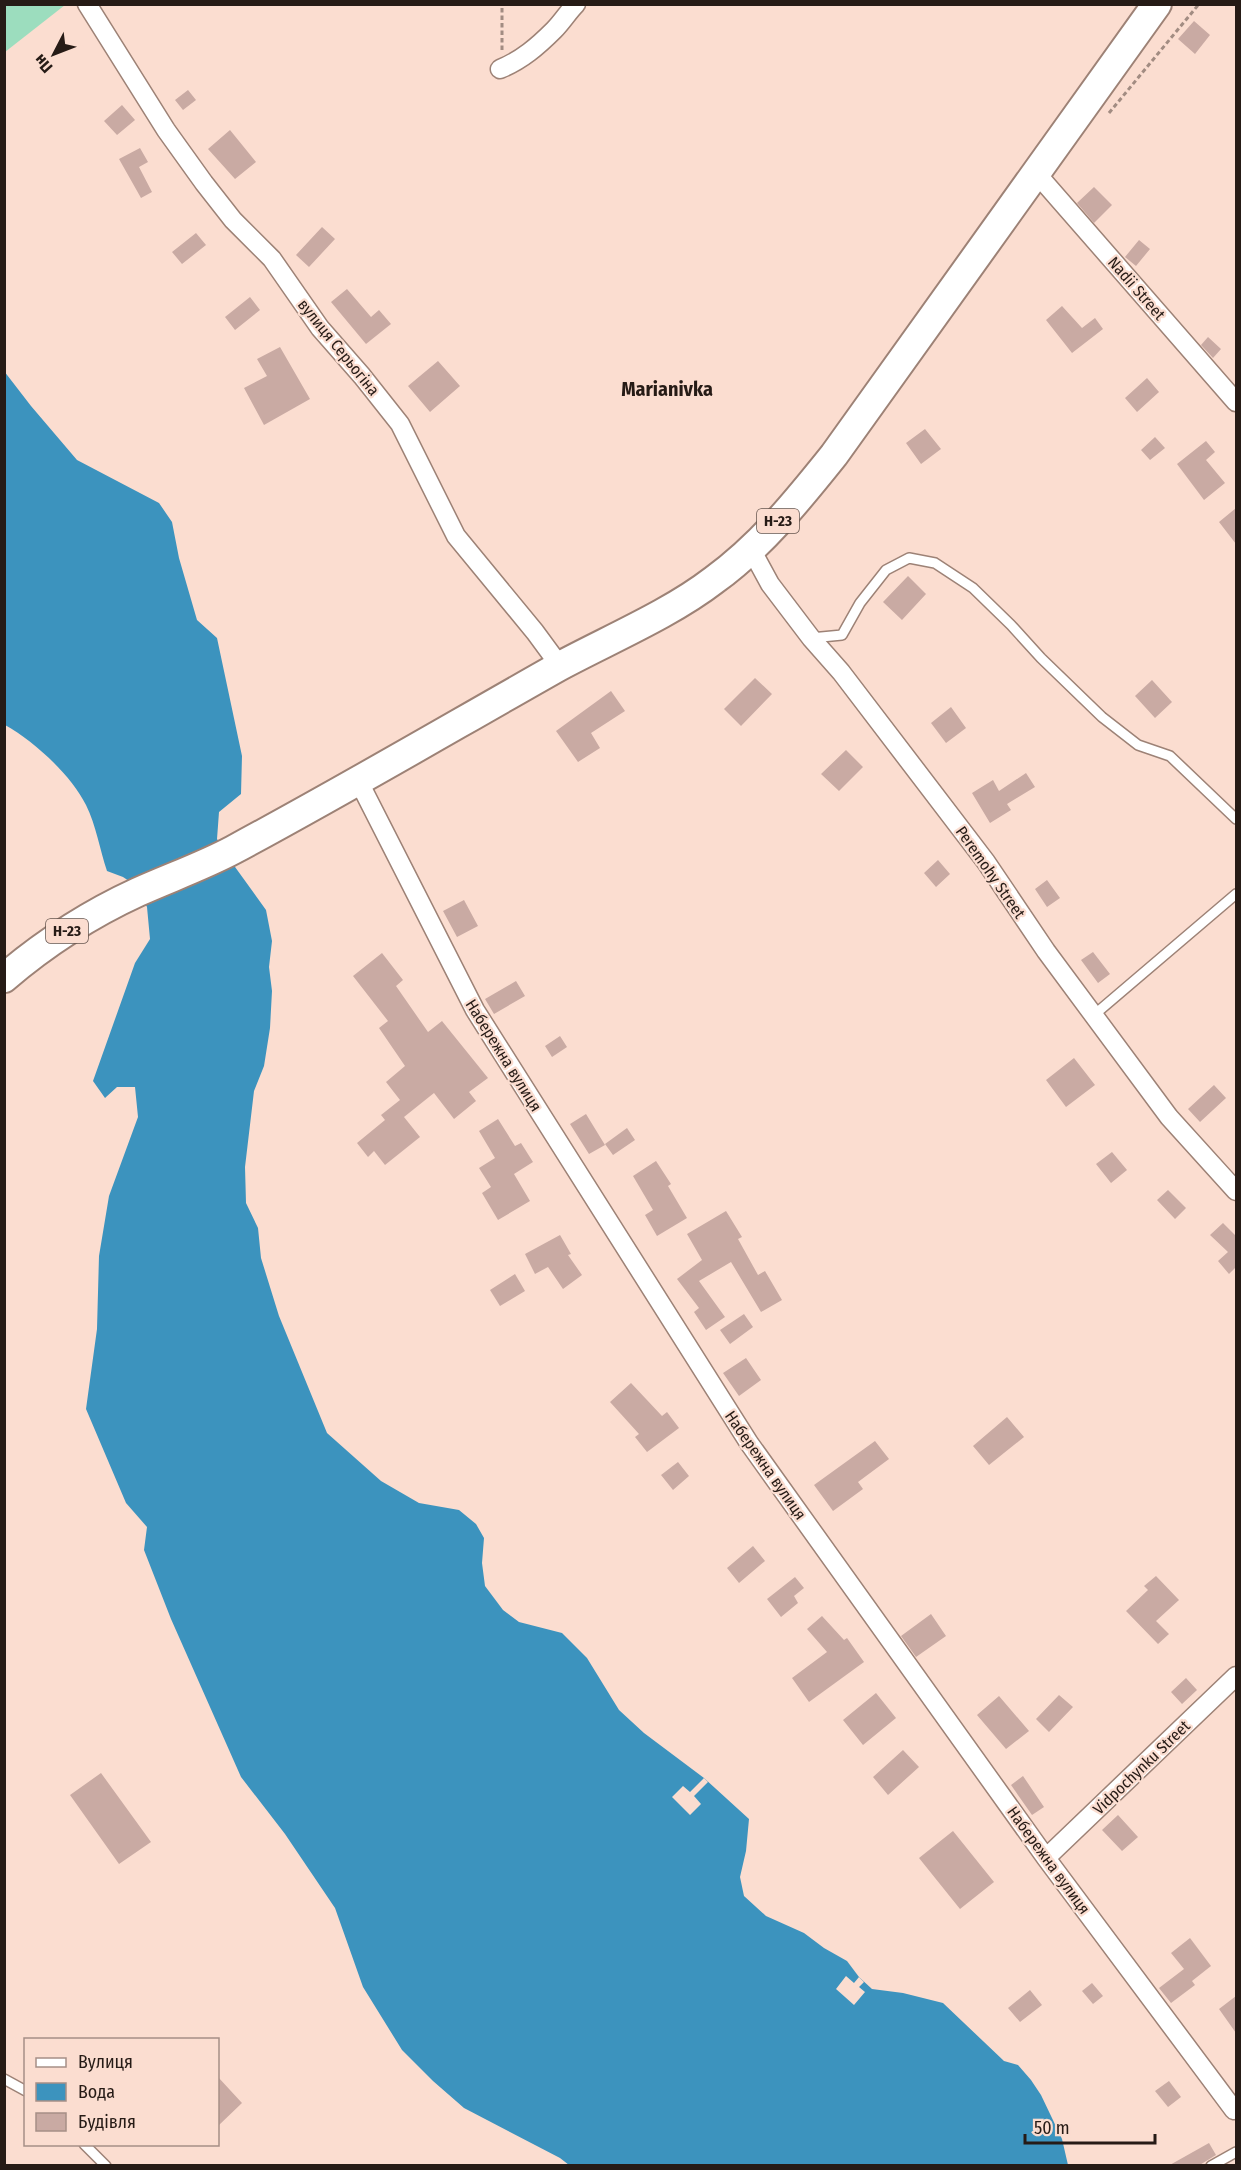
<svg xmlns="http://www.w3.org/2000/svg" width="1241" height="2170" font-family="'Fira Sans Condensed',sans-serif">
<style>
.green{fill:#9cddbe}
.water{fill:#3c93be}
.pier{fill:#fbddd0}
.building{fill:#c9aaa3}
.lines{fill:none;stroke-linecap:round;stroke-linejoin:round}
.service-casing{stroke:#9d8276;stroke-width:12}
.minor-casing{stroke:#9d8276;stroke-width:21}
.primary-casing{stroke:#9d8276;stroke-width:32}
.path{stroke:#a28c82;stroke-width:3;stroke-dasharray:4.5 3;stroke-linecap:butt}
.service{stroke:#fff;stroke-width:9}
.minor{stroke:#fff;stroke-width:18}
.primary{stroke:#fff;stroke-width:28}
.labels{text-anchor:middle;stroke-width:4.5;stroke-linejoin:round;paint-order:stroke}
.shield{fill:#fbddd0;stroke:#66554e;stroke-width:1.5}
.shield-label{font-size:15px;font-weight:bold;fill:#261b16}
.street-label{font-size:16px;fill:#261b16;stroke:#fbddd0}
.quarter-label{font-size:20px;font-weight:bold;fill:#261b16;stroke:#fbddd0}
</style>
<rect width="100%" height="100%" fill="#fbddd0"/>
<path class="green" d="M5 4H65V5L5 52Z"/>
<path class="water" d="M4 371 31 406 77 460 159 503 172 522 179 558 197 620 217 638 242 756 241 794 219 812 217 839 230 860 266 910 272 941 269 967 272 991 270 1028 264 1066 254 1091 245 1167 246 1203 258 1228 261 1258 279 1316 327 1433 381 1481 419 1503 459 1510 476 1524 484 1538 482 1563 485 1586 503 1610 519 1622 562 1633 587 1658 619 1710 644 1733 704 1778 749 1819 746 1851 740 1877 744 1896 766 1916 804 1933 824 1948 847 1961 859 1977 872 1989 903 1993 943 2003 1004 2061 1018 2065 1031 2080 1041 2095 1062 2139 1068 2165H569L560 2158 464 2108 433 2081 402 2050 363 1987 335 1908 285 1834 241 1777 171 1619 144 1550 147 1527 126 1503 86 1409 97 1329 99 1256 109 1196 138 1117 135 1087H117L105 1098 93 1081 135 963 150 939 147 907 135 885 123 877 107 871C100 850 96 825 86 805 71 775 34 741 5 725Z"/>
<path class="pier" d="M704 1778 708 1782 694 1796 701 1804 690 1815 672 1797 683 1786 690 1792Z
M846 1976 854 1983 859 1977 864 1982 859 1987 865 1992 854 2005 836 1989Z"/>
<path class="building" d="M1194 21 1210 35 1195 54 1178 39Z
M188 90 196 100 183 110 175 100Z
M122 105 135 120 117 135 104 121Z
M230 130 256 162 235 179 208 149Z
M140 148 148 162 139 167 152 192 141 198 119 159Z
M1094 187 1112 205 1094 223 1077 203Z
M322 227 335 239 309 267 296 255Z
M196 233 206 245 182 264 172 252Z
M1139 240 1150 249 1136 266 1125 257Z
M347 289 371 317 379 310 391 324 366 344 331 302Z
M250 297 260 310 235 330 225 317Z
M1062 306 1082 328 1095 318 1103 329 1072 353 1046 320Z
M1208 337 1221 349 1213 358 1201 345Z
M280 347 310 399 264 425 244 388 267 376 257 359Z
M438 361 460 386 430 412 408 386Z
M1147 378 1159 392 1137 412 1125 398Z
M925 429 941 449 921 464 906 443Z
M1155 437 1165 448 1150 460 1141 450Z
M1206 441 1215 452 1206 460 1225 483 1204 500 1177 464Z
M1236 508V544L1219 522Z
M908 576 926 594 902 620 883 602Z
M755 678 772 694 741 726 724 709Z
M1152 680 1172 702 1155 718 1135 696Z
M611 691 625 711 591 733 600 748 578 762 556 731Z
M951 707 966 728 946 743 931 723Z
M846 750 863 767 839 791 821 774Z
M1026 773 1035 787 1007 804 1011 810 990 823 972 793 993 780 999 791Z
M938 860 950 874 936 887 924 873Z
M1047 880 1060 898 1047 907 1035 889Z
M464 900 478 926 457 937 443 911Z
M1093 952 1110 974 1098 983 1081 960Z
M382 953 403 980 396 986 428 1032 442 1021 488 1078 469 1092 476 1101 454 1119 434 1093 404 1117 420 1137 385 1165 374 1151 368 1157 357 1143 385 1120 381 1115 400 1100 386 1082 405 1066 379 1028 388 1021 353 976Z
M516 981 525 996 494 1014 485 999Z
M560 1036 567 1047 552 1057 545 1046Z
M1074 1058 1095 1085 1066 1107 1046 1080Z
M1214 1085 1226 1098 1200 1122 1188 1109Z
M586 1114 605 1145 589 1154 570 1124Z
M498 1119 515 1146 521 1143 533 1162 514 1174 530 1201 498 1220 482 1193 491 1187 479 1168 495 1158 479 1131Z
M627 1128 635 1140 613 1155 605 1144Z
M1112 1152 1127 1170 1111 1183 1096 1164Z
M656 1161 671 1184 668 1186 687 1218 657 1236 645 1215 653 1210 633 1176Z
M1168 1190 1186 1208 1175 1219 1157 1200Z
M726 1211 742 1237 738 1239 758 1275 765 1271 782 1300 761 1312 731 1262 699 1281 725 1317 706 1330 694 1312 699 1308 677 1279 702 1260 687 1234Z
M1223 1223 1236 1236V1267L1229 1274 1218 1261 1228 1252 1210 1235Z
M560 1235 571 1254 568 1255 582 1275 563 1289 548 1267 535 1274 525 1254Z
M515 1274 525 1291 500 1306 490 1290Z
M744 1314 753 1327 730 1344 720 1330Z
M746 1358 761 1380 739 1396 723 1373Z
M631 1383 662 1416 667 1412 679 1428 647 1452 635 1437 639 1434 610 1402Z
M1007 1417 1024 1437 989 1465 973 1446Z
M875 1441 889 1459 858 1482 863 1489 833 1511 814 1485Z
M678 1462 689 1476 673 1490 661 1475Z
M753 1546 765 1561 739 1583 727 1568Z
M1156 1576 1179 1600 1156 1621 1169 1634 1158 1644 1126 1611 1148 1590 1144 1586Z
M795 1577 804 1588 794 1596 798 1603 781 1617 767 1599Z
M931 1614 946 1636 916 1657 901 1636Z
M822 1616 844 1640 847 1638 864 1662 809 1702 792 1678 827 1652 807 1629Z
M1186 1678 1197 1690 1182 1704 1171 1692Z
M876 1693 896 1718 863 1745 843 1720Z
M1059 1695 1073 1707 1049 1732 1036 1719Z
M999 1696 1029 1731 1006 1749 977 1715Z
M903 1750 919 1767 888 1795 873 1777Z
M101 1773 151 1842 119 1864 70 1795Z
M1023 1776 1044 1807 1032 1815 1011 1785Z
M1118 1815 1138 1837 1122 1851 1102 1830Z
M953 1831 994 1882 960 1909 919 1858Z
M1190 1938 1211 1966 1192 1981 1195 1985 1171 2003 1159 1988 1184 1969 1171 1953Z
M1092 1983 1103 1996 1093 2004 1082 1991Z
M1030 1990 1042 2005 1020 2022 1008 2008Z
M1236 1996V2033L1219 2009Z
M218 2077 242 2103 218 2126Z
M1169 2081 1181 2097 1168 2107 1155 2091Z
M1209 2143 1216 2155 1198 2166H1168Z"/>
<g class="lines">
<defs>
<path id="service" d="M811 638 842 635 860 603 886 570 909 558 935 563 973 588 1011 625 1041 658 1102 717 1138 745 1170 756 1236 819
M1094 1015 1236 894
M4 2079 26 2091
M84 2144 106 2166
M1211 2166 1236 2152"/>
<path id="minor" d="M87 4 166 130 204 183 233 220 272 259 320 328 362 376 400 424 456 536 535 632 560 666
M500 69C522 60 538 46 554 30 562 22 568 12 576 4
M1037 174 1236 402
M751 549 770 584 811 638 841 672 986 862 1046 951 1169 1117 1236 1191
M358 780 475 1010 749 1443 1046 1858 1234 2110
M1046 1858 1236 1676"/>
<path id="primary" d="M4 978C45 943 90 914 138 892 169 878 203 866 233 850 343 791 450 728 558 667 608 640 670 614 714 580 761 546 798 500 834 455L1157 4"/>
</defs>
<use href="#service" class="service-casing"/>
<use href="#minor" class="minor-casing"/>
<use href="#primary" class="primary-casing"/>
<path class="path" d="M502 50V4
M1109 113 1199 4"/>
<use href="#service" class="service"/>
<use href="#minor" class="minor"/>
<use href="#primary" class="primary"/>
</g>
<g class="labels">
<g class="shield">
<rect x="757" y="509" width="42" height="24" rx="4.5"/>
<rect x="46" y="919" width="42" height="24" rx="4.5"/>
</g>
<g class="shield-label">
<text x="778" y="526">Н-23</text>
<text x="67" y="936">Н-23</text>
</g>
<g class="street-label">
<text transform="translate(1137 288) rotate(49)" y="6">Nadii Street</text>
<text transform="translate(339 347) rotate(51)" y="6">вулиця Серьогіна</text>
<text transform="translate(991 872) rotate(55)" y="6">Peremohy Street</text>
<text transform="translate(504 1055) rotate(58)" y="6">Набережна вулиця</text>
<text transform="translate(766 1465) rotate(55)" y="6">Набережна вулиця</text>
<text transform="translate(1141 1767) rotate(-44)" y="6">Vidpochynku Street</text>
<text transform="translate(1049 1860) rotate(54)" y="6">Набережна вулиця</text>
</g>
<g class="quarter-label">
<text x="667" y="396">Marianivka</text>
</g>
</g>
<rect width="1241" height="2170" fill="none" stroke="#261b16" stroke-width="12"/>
<rect x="24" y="2038" width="195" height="108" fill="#fbddd0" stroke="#a68f86" stroke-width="1.5"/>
<rect x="36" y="2058" width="30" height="9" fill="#ffffff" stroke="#a68f86" stroke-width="1.5"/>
<text x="78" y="2068" font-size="18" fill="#261b16">Вулиця</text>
<rect x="36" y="2083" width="30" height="18" fill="#3c93be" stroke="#a68f86" stroke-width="1.5"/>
<text x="78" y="2098" font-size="18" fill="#261b16">Вода</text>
<rect x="36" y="2113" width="30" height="18" fill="#c9aaa3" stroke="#a68f86" stroke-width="1.5"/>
<text x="78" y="2128" font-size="18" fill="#261b16">Будівля</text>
<g transform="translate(54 54) rotate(228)" stroke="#fbddd0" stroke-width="4.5" paint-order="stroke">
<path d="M0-4.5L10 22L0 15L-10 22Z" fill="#261b16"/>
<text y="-9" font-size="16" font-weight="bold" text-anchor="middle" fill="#261b16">Пн</text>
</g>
<path d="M1025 2134v9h130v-9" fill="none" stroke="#261b16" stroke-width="3"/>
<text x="1034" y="2134" font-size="18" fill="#261b16" stroke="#fbddd0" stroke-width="4.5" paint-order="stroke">50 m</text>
</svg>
